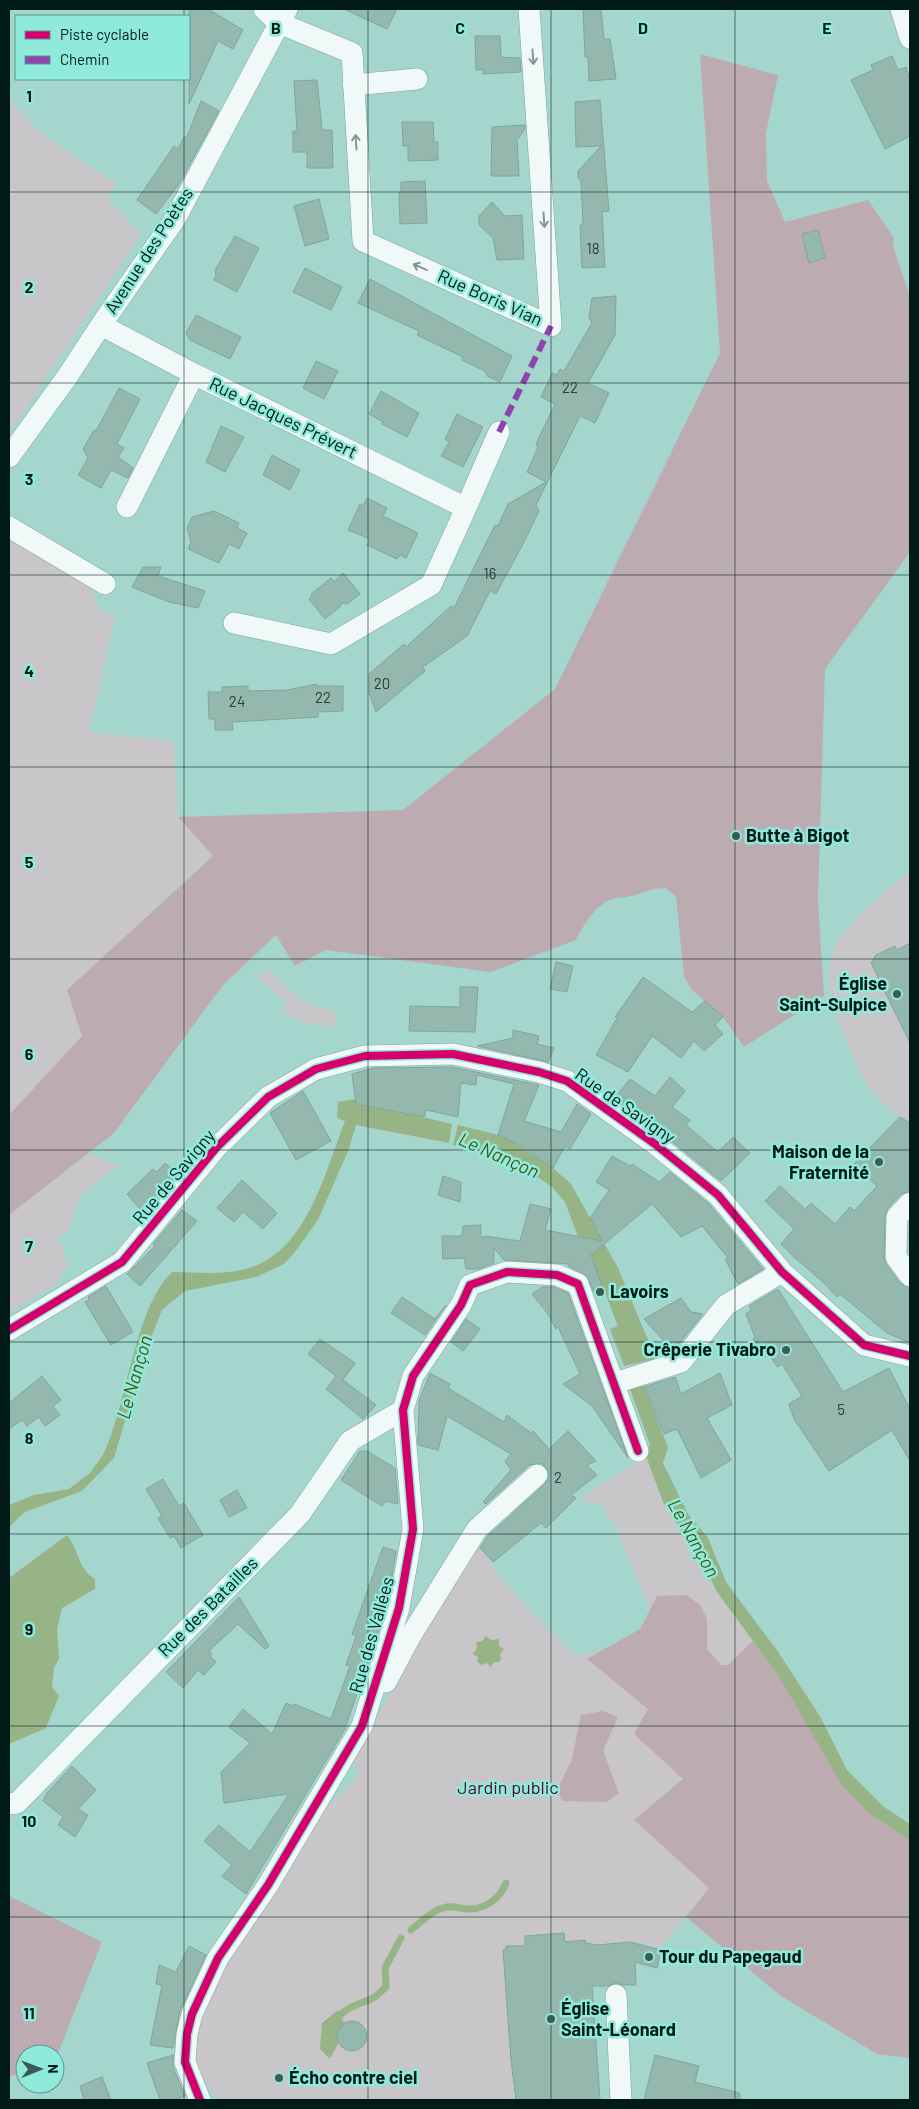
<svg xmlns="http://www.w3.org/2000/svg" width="919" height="2109" font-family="Barlow,sans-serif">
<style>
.green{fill:#c8c6c8}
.forest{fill:#bcacb2}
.water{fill:#97b486}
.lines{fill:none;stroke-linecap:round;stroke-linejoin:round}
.stream{stroke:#97b486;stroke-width:7}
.building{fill:#94b8ae;stroke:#81a59b}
.street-casing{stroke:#7da59f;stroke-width:22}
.street{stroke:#f1f9f8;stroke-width:21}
.quiet{stroke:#8e44ad;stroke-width:6;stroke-dasharray:12 6;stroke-linecap:butt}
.cycleway-casing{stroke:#90eadb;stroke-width:11}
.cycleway{stroke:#d6006c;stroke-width:8}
.oneway{stroke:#859593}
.grid{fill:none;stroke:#001b17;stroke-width:1;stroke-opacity:0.55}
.poi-dot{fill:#395c57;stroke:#90eadb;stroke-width:2}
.labels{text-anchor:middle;stroke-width:5;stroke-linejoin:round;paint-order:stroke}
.number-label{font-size:15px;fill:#25423d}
.street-label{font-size:18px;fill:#001b17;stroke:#90eadb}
.poi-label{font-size:18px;font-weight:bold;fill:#001b17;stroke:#90eadb;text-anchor:start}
.park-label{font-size:18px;fill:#590529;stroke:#90eadb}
.water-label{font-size:19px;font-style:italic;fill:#485915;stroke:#90eadb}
.grid-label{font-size:16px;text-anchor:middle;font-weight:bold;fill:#001b17;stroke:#90eadb;stroke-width:5;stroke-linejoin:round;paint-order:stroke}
</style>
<rect width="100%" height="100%" fill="#a4d6ce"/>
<path class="green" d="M9 98 37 130 116 184 108 199 141 234 9 435Z
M9 532 90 581 99 610 115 616 89 732 174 741 178 817 213 855 67 990 82 1036 9 1115Z
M910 872V943L897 950 895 946 878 958 877 954 874 956 872 961 881 975 877 976 878 979 883 978 889 991 884 993 886 996 890 994 897 1010 893 1013 894 1015 898 1014 905 1030 901 1032 902 1035 907 1034 910 1042V1123C894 1114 878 1101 868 1086 854 1064 833 1010 829 986 828 977 830 960 833 951 841 928 889 887 910 872Z
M268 969 303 1002 334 1011 339 1026C322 1030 295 1020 280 1011L287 1003 258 977Z
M88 1154 120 1165 80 1195 69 1230 58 1238 68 1266 52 1287 9 1312V1215Z
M646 1456 663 1502 705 1567 717 1592 778 1675 821 1752 660 1948 633 1941 589 1945 585 1940 565 1945 564 1932 557 1933V1945L531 1936H525V1948L511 1949 510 1946H506L514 2064 511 2065 512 2068H514L515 2082 513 2083 515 2086 516 2100H217L192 2060 195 2029 217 1971 324 1810 359 1775 353 1760 442 1600 479 1545C503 1587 541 1621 575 1655L616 1647 659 1626 643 1594 617 1528 601 1505 579 1499Z"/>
<path class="forest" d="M700 54 778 75 766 133 767 181 785 222 868 200 894 238 893 246 910 297V552L825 669 818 900 824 996 744 1047 723 1017 691 989 684 976 676 897 666 888C650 888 645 893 631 896 626 898 621 897 616 898 597 902 584 924 576 940L491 972 326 950 295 966 276 935 223 985 114 1133 9 1215V1115L82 1036 67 990 213 856 178 817 403 810 555 689 720 353Z
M687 1595 700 1605 707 1619V1649L721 1665H728L753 1641 778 1675 843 1774 910 1831V2058L877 2054 781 1996 686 1917 709 1888 634 1820 683 1779 634 1734 648 1709 587 1659 640 1629 657 1596Z
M603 1711 618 1717 603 1751 619 1793 607 1802 562 1801 557 1790 572 1759 581 1715Z
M9 1896 102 1942 55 2061V2054H25V2074L9 2076Z"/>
<path class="water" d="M356 1099V1104L393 1110 452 1124 449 1143 356 1125 348 1151 318 1220 295 1252 284 1264 256 1277 185 1291 162 1310 146 1351 114 1458 82 1491 25 1512 9 1527V1505L34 1495 69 1489 90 1473 103 1455C127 1407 134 1308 172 1272 197 1272 228 1276 252 1267 307 1249 326 1170 345 1121L337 1118 338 1102Z
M458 1125 498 1135 514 1143 553 1168 571 1184 618 1268 656 1359 624 1366 610 1329 618 1326 593 1262 581 1245 565 1202 552 1187 512 1159 453 1145Z
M642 1383 668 1447 663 1463 688 1514 708 1538 726 1582 779 1653 821 1718 847 1770 884 1807 910 1824V1840L870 1814 842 1785 778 1675 717 1592 705 1567 663 1502 646 1456 650 1445 629 1386Z
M67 1535C79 1550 78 1569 95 1579V1589L62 1608 57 1630 59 1658 54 1668 52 1687 59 1696 46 1728 9 1744V1578Z
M486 1636 491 1640 499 1639V1646L504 1649 500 1654 501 1659 499 1662H494L491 1667 487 1663 481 1665 477 1661 478 1657 473 1654 477 1648 476 1642 482 1641Z
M338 2010 344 2023 337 2032 338 2044 330 2059 320 2049 322 2023Z"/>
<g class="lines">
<path class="stream" d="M411 1930C421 1922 433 1909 447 1907 454 1906 463 1909 470 1909 486 1909 501 1897 506 1883
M335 2022C345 2007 355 2006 371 1999 376 1997 381 1991 386 1987L385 1968 401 1938"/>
</g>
<path class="building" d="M189 9H208L243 30 233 49 218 41 189 104Z
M344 9H397L387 29Z
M583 9H601L604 39H610L616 79 589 81 588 57H585Z
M475 36H500L501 57 520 58 521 72 483 74V70H476Z
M892 56 898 70 906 67 910 81V136L885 149 851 80 873 70 871 65Z
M317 80 322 130H332L333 168H307V152H293V131H297L294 81Z
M600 100 609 211 602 212 605 267 582 268 580 225H583L581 181 578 178V171L601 146 576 147 575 102Z
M201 101 219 111 179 184 156 214 137 200 174 146 178 149 184 137H187Z
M402 122H433L434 142H438V160L408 161V146H403Z
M525 125V129L517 140 519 176H491L492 127Z
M425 181 427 223 400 224 399 193 401 192V182Z
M319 199 329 239 305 246 294 206Z
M492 202 505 216 522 215 524 259 497 260 493 238 479 225V216Z
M818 230 825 258 809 263 802 234Z
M235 236 259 248 237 292 214 280 216 275 215 270Z
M305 268 342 287 331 310 293 292Z
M370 279 512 356 500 382 487 376 485 371 462 360 463 357 417 335 419 331 358 303Z
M616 296 615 335 588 383 609 393 595 423 580 416 536 505 539 511 523 544 496 594 490 591 467 636 423 667 425 671 376 712 369 693V674L404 644 406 647 451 606 454 608 495 525 498 526 508 504 546 482 527 472 538 447 536 444 555 404 541 397 552 373 557 375 560 369 564 371 592 323 589 317 592 298Z
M196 315 241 337 230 359 190 340 186 333Z
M316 361 338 371 324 399 303 388Z
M119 388 140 399 117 444 124 448 118 457 133 468 128 478 111 470 101 488 78 475 88 458 83 449 94 430 96 431Z
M381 391 419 413 407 437 382 424 383 422 369 414Z
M457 414 483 427 463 467 441 456 449 442 445 439Z
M221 426 244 437 225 472 206 462Z
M272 455 300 470 290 490 263 475Z
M367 498 387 508 383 516 418 533 406 558 400 555 397 559 367 545 370 539 348 530 360 504 363 506Z
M214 511 239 523 237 528 247 533 239 549 229 544 219 563 188 549 191 542 187 528 192 517Z
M143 567H161L158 576 205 591 198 608 169 602 132 587Z
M343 573 360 594 347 604 341 603V606L325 619 309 599 312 596 311 594 331 578 334 582Z
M317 684V686H343V711L318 712V717L232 722 233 730H215V719H209L208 692H222V687L248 686V691L287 690Z
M910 943V1043L871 963 876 955 895 946 897 950Z
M556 962 573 966 567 992 550 989Z
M643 977 692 1012 705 1001 723 1017 715 1025 723 1034 704 1051 694 1041 681 1058 652 1036 628 1072 596 1055 617 1018 615 1017Z
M460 987H478L475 1032 409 1031 410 1006 460 1007Z
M513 1030 539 1036 537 1044 554 1048 548 1062 477 1046 513 1038Z
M452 1067 539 1085 524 1121 561 1132 577 1104 591 1114 570 1149 565 1146 553 1168 519 1145 498 1135 514 1084 477 1075 476 1085 461 1083 458 1117 426 1110 424 1117 356 1104 352 1074 373 1068Z
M670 1077 685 1091 672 1107 690 1120 686 1125 718 1152 733 1137 750 1153 721 1181 663 1134 614 1099 630 1079 655 1096Z
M303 1091 331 1141 296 1160 270 1113Z
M900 1117 910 1123V1191L901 1194 888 1208 885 1216 884 1257 886 1264 900 1283 910 1288V1343L887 1333 840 1294 837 1297 824 1283 795 1258 781 1244 794 1229 765 1201 780 1186 805 1209 811 1203 835 1224 850 1207 854 1211 877 1186 854 1164Z
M612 1156 630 1166 632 1164 659 1182 670 1172 709 1204 763 1269 738 1284 725 1259 728 1258 702 1226 681 1237 652 1204 591 1255 603 1289 594 1292 587 1276 568 1266 570 1264 504 1260 494 1248V1263L479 1269H466L464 1258 443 1259 442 1236H462L463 1226 481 1225V1237H485L484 1236 520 1241 530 1204 551 1209 545 1230 602 1241 590 1218 609 1190 596 1182Z
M165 1163 178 1174 164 1192 142 1211 127 1194 153 1169 157 1172Z
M443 1176 461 1182 460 1202 438 1195Z
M242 1180 277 1213 263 1229 243 1212 234 1222 217 1208Z
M182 1210 197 1221 140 1286 127 1274 155 1246 153 1244Z
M106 1286 133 1332 111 1345 85 1302 89 1300 88 1297Z
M542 1287H554L568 1293 628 1458 592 1406 563 1384 580 1374 558 1327 556 1329 548 1314 532 1294Z
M778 1289 843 1392 889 1368 910 1409V1461L892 1430 829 1471 794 1419 789 1404 802 1396 782 1364 777 1367 770 1355 763 1358 753 1339 755 1337 746 1314 751 1310 749 1306Z
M402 1297 435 1319 446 1305 425 1335 391 1313Z
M681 1298 691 1312 703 1314 673 1351 644 1319Z
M466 1319 480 1329 463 1351 451 1342Z
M320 1339 355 1363 343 1380 376 1405 363 1419 326 1389 336 1376 308 1354Z
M430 1373 450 1384 448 1388 504 1422 507 1415 531 1433 533 1431 549 1449 568 1431 596 1461 587 1465 597 1475 571 1495 576 1498 546 1528 541 1523 493 1562 480 1548 487 1537 545 1484 549 1478V1472L541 1463 529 1465 486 1504 483 1502 511 1470 505 1461 511 1454 447 1416 438 1450 418 1445 419 1401Z
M720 1373 732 1405 707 1418 731 1460 701 1478 677 1429 664 1434 644 1387 675 1377 681 1394Z
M42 1376 61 1400 53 1406 60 1415 45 1426 39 1417 27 1426 22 1420 9 1429V1403Z
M360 1451H367L395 1468 398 1504 386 1501 382 1506 341 1480Z
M163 1479 179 1506 184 1503 203 1535 181 1548 174 1536 170 1538 158 1518 162 1516 146 1489Z
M237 1490 247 1508 229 1517 220 1500Z
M383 1547 396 1551 387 1605 345 1729 246 1894 222 1876 232 1865 204 1841 219 1825 250 1852 289 1794 224 1803 221 1772 250 1743 229 1727 243 1709 272 1734 286 1703 293 1706 294 1704 331 1719 350 1666 346 1665 356 1636 352 1634Z
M239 1597 269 1646 265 1649 238 1624 209 1651 212 1654 210 1656 216 1662 204 1675 198 1670 183 1688 166 1672Z
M72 1766 96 1790 78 1809 88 1815 75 1837 58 1825 63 1817 43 1801 47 1793Z
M564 1933 565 1942 585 1940V1943L598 1945 630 1942 661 1950 657 1968 635 1962 636 1985H623L616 1983 608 1986H592L600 2100H516L511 2060 503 1950 506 1949V1946H525V1936Z
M189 1946 206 1955 180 2011 173 2048 150 2045 162 1985 156 1984 159 1965 176 1972Z
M337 2036a15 15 0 1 1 30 0a15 15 0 1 1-30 0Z
M173 2055V2067L185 2096 174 2100H160L147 2063Z
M655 2055 699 2066 695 2082 740 2093V2100H644Z
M102 2077 111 2100H84L80 2086Z"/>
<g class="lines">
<defs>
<path id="street" d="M264 9 279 23 352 53 363 241 551 326 529 9
M901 9 910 38
M353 85 417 79
M101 325 194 374 466 508 431 585 331 644 234 623
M9 457 67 377 101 325 175 219 287 9
M127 507 194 374
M466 508 499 432
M9 527 105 584
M910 1203 897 1217 896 1257 910 1276
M9 1330 122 1262 216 1148 268 1097 316 1069 365 1056 453 1054 539 1072 567 1081 655 1144 718 1195 782 1272 864 1345 910 1356
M615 1383 681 1362 726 1305 782 1272
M386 1682 410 1637 477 1529 537 1475
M9 1804 17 1803 300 1514 350 1441 403 1410
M616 1995 621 2100
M200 2100 185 2062 187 2034 192 2014 218 1958 268 1885 362 1726 399 1608 413 1529 403 1410 413 1376 461 1305 470 1285 507 1272 557 1275 578 1284 638 1451"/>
</defs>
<use href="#street" class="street-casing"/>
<use href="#street" class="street"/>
<path class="quiet" d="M499 432 551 326"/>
<defs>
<path id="cycleway" d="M9 1330 122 1262 216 1148 268 1097 316 1069 365 1056 453 1054 539 1072 567 1081 655 1144 718 1195 782 1272 864 1345 910 1356
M200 2100 185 2062 187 2034 192 2014 218 1958 268 1885 362 1726 399 1608 413 1529 403 1410 413 1376 461 1305 470 1285 507 1272 557 1275 578 1284 638 1451"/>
</defs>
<use href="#cycleway" class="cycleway-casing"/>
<use href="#cycleway" class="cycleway"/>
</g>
<defs><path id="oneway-shaft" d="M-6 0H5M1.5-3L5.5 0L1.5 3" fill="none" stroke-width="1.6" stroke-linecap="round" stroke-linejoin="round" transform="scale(1.25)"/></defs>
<g class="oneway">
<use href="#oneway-shaft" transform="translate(533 57) rotate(86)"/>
<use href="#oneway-shaft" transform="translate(356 142) rotate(-94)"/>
<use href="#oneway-shaft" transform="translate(544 220) rotate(86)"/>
<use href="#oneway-shaft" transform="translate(420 267) rotate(-156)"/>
</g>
<path class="grid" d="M184 9V16M368 9V2100M551 9V2100M735 9V2100M184 79V2100M9 192H910M9 383H910M9 575H910M9 767H910M9 959H910M9 1150H910M9 1342H910M9 1534H910M9 1726H910M9 1917H910"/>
<g class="poi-dot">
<circle cx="736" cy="836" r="5"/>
<circle cx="897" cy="994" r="5"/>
<circle cx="879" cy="1162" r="5"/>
<circle cx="600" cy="1292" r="5"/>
<circle cx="786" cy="1350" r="5"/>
<circle cx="649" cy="1957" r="5"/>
<circle cx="551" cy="2019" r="5"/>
<circle cx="279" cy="2078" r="5"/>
</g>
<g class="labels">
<g class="number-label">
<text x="593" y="254">18</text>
<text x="570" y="393">22</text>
<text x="490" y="579">16</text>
<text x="382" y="689">20</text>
<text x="323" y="703">22</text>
<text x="237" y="707">24</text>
<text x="841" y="1415">5</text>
<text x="558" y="1483">2</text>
</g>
<g class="street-label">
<text transform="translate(149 251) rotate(-57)" y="6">Avenue des Poètes</text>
<text transform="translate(490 298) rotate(24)" y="6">Rue Boris Vian</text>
<text transform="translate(283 418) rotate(26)" y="6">Rue Jacques Prévert</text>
<text transform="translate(625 1106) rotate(35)" y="6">Rue de Savigny</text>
<text transform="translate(174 1177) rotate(-50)" y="6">Rue de Savigny</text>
<text transform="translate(208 1607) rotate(-45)" y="6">Rue des Batailles</text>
<text transform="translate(372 1635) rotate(-74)" y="6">Rue des Vallées</text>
</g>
<g class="poi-label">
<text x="746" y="842">Butte à Bigot</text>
<text x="887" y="990" text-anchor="end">Église<tspan x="887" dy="21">Saint-Sulpice</tspan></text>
<text x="869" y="1158" text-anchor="end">Maison de la<tspan x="869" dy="21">Fraternité</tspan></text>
<text x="610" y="1298">Lavoirs</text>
<text x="776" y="1356" text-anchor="end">Crêperie Tivabro</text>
<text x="659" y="1963">Tour du Papegaud</text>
<text x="561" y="2015">Église<tspan x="561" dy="21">Saint-Léonard</tspan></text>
<text x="289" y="2084">Écho contre ciel</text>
</g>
<g class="park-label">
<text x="508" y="1794">Jardin public</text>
</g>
<g class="water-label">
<text transform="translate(499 1155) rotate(24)" y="7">Le Nançon</text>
<text transform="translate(134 1377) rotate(-74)" y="7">Le Nançon</text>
<text transform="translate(694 1538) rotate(61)" y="7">Le Nançon</text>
</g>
</g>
<g class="grid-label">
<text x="276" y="34">B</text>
<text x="460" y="34">C</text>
<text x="643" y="34">D</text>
<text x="827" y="34">E</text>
<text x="29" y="102">1</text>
<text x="29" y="293">2</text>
<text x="29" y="485">3</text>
<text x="29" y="677">4</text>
<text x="29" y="868">5</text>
<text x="29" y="1060">6</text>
<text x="29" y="1252">7</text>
<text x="29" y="1444">8</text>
<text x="29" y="1635">9</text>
<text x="29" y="1827">10</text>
<text x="29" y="2019">11</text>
</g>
<rect width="919" height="2109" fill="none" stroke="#001b17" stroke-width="20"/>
<rect x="15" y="15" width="175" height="65" fill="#90eadb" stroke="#56978d"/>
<rect x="25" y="31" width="25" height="8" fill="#d6006c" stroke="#56978d"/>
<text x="60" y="40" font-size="15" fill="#001b17">Piste cyclable</text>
<rect x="25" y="56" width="25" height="8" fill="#8e44ad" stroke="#56978d"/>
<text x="60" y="65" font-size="15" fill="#001b17">Chemin</text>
<g transform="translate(40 2069) rotate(89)"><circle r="24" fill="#90eadb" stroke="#56978d"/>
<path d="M0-4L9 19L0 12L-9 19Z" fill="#395c57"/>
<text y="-8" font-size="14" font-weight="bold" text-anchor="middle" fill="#001b17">N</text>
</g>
</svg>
